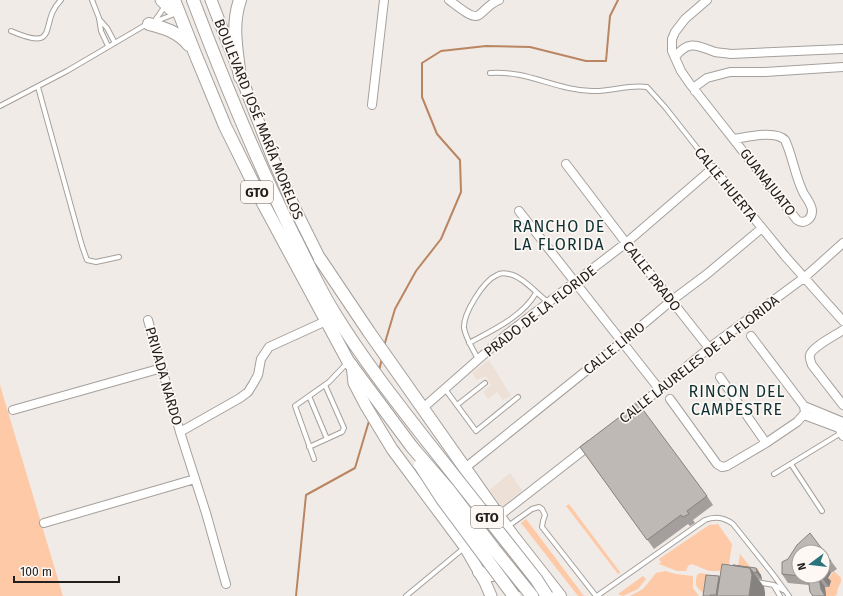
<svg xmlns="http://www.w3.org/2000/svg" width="843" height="596" font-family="'Fira Sans',sans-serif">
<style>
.built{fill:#ede0d7}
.green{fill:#fec9a7}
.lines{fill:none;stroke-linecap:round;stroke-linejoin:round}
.stream{stroke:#ba8561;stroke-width:2}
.lane-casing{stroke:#a5a09c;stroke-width:6}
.street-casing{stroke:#a5a09c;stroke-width:10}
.secondary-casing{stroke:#a5a09c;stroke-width:13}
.primary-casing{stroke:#a5a09c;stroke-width:14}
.lane{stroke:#fff;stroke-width:4}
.street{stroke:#fff;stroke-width:8}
.secondary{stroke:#fff;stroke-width:11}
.primary{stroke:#fff;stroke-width:12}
.primary-bridge-casing{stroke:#a5a09c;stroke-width:14;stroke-linecap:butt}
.primary-bridge{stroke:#fff;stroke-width:12}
.wall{fill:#a49f9c}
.shaded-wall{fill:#86827f}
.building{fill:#bfb9b5;stroke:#86827f}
.labels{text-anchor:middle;stroke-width:3.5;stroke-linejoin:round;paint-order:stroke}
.shield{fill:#fef8f4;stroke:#64615f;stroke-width:1}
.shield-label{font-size:13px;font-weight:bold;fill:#22201f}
.street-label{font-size:14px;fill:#22201f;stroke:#fef8f4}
.quarter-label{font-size:16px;letter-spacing:1px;fill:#0c3033;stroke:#fef8f4}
</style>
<rect width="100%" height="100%" fill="#f1ebe7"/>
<path class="built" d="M489 360 511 396 503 400 497 392 488 399 483 392 491 385 486 376 477 380 472 373Z
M510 473 524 493 502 509 489 490Z"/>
<path class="green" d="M0 385 63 596H0Z
M569 504 620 572V573L618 574 566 506Z
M526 519 584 596H578L521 523Z
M718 524 732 544 728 571H709L692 564 688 566 686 571H677L659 564 661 562 659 559 709 525Z
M740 554 752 569 758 568 759 571 758 575 737 572Z
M665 571 676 574 693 576V588L699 596H630L643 589 656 573Z
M834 571 841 578V582L838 588 837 594 835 596H826L825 587H829L828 579Z
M700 573 707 574 710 577 705 595C697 587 694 587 697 575Z
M643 576 646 579 638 589 623 596 618 594Z"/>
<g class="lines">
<path class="stream" d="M384 346 395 309 416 271 441 239 461 192 460 160 437 134 422 97V63L441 51 486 46 530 47 586 61H606L610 16 618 0
M379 371 382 358
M296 596 306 495 355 468 369 421"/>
<defs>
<path id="lane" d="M92 0 99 18 101 31 108 46
M99 19 107 28 115 43
M154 22 177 13
M154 22 165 6
M11 31C62 53 38 22 61 0
M490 73C527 70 555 90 592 91 610 92 629 84 647 87L665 107 713 168
M38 87 82 246 87 260 96 262 119 257
M0 106 67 71 147 24
M469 343C493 330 522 317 536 293
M478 359C473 349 466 339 464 328 463 314 483 281 497 275 500 273 505 273 509 274 522 276 537 294 548 302
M445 389 476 431 518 397
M309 396 327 439
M457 405 485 383
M309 447 342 432 344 428 325 385
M314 459 295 406 329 382 347 363
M791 464 822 511
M774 474 841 433
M507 527 532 509 539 507 542 509 545 515 543 521 542 527 596 596
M756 582 774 585 783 590
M774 586 780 596
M406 596 464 548
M597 596 705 520C715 516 724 517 733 524L772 573 789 596"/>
<path id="street" d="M449 0C455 4 472 20 479 15 486 10 490 3 499 0
M707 0 685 19 675 32 672 39V51L681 71 690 84 797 220C804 225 812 219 812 211 812 205 807 199 804 194 795 177 793 157 785 140 775 130 748 137 734 139
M675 57C689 39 698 46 715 52 720 53 726 53 731 54L843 49
M695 91 696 86 707 78 730 72H765L843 67
M372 105 384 0
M566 164 626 243 709 348
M519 211 660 390
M148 320 180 432 206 513 226 584
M843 330C836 335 812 347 810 355 809 358 811 362 812 365L843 405
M720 377 766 443
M670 399 717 464 722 467 727 466 766 443 797 422 805 413 804 406 751 336
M804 406 843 422
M423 408 507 334 626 243 713 168 785 256 843 321
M13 410 162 368
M632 412 709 348 805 277 843 243
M804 415 839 428
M839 428 843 436
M180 432 240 398 248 392 253 384 258 375 261 359 269 347 326 321
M465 468 622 342 671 301 707 274 762 228
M499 516 590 445
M44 523 195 479"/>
<path id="secondary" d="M161 0 170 9 179 12
M211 0 273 159 296 211 320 259
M352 365 354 383 366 406 392 449 465 547 485 582 491 596"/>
<path id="primary" d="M174 0 194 51 225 126 264 205 348 361 412 447
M193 0C223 79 255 158 293 234 307 261 319 289 335 314 362 358 394 399 426 440
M149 24C165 28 178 32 189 45
M240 77C237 51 231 26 240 0
M320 259 369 332 512 535 560 596
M479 572C498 581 519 569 518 548"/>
</defs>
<use href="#lane" class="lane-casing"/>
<use href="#street" class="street-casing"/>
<use href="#secondary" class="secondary-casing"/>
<use href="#primary" class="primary-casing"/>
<use href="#lane" class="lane"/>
<use href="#street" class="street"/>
<use href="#secondary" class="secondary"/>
<use href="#primary" class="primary"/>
<defs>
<path id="primary-bridge" d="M426 440 536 579 547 596
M412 447 449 490 494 549 532 596
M420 465 442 499 514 596"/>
</defs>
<use href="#primary-bridge" class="primary-bridge-casing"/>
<use href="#primary-bridge" class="primary-bridge"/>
</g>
<path class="wall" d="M580 447 707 496 713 505 693 520 695 523 690 526 688 524 654 549Z
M831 561 837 569 831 573 828 578 831 581 829 587H825L826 596H813L809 585 788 583 782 574Z
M756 568 761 575 762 580 758 579 764 587 765 594V596H703L719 576 720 578Z"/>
<path class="shaded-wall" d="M825 565 831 573 828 578 831 581 829 587 823 579V568Z
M750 568 764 587 765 594V596H749Z
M756 568 761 575 762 580 757 573Z
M719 576 723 583 716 596V595Z
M819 578 825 587 826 596H825L821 589Z"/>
<path class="building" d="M638 403 707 496 687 511 689 514 683 517 681 515 647 540 580 447Z
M810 533 831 561 825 565 823 568V552H799V576H823V571L825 573 823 579 819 578 821 589 825 596H813L810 592 808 577 782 574V562L788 559 797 545Z
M722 564 750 568 752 575 749 596H717Z
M733 565 756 568 757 573 753 572 750 568Z
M706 575 719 576 716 595H710V596H703Z"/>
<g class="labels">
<g class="shield">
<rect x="241" y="181" width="32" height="22" rx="3"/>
<rect x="471" y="506" width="32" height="22" rx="3"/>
</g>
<g class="shield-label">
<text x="257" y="197">GTO</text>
<text x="487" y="522">GTO</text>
</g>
<g class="street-label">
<text transform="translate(259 119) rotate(68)" y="5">BOULEVARD JOSÉ MARÍA MORELOS</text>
<text transform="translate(768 182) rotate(52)" y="5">GUANAJUATO</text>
<text transform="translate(726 184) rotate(51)" y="5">CALLE HUERTA</text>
<text transform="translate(652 276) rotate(52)" y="5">CALLE PRADO</text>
<text transform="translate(540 311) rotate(-38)" y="5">PRADO DE LA FLORIDE</text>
<text transform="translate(614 348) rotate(-39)" y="5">CALLE LIRIO</text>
<text transform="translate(699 359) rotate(-38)" y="5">CALLE LAURELES DE LA FLORIDA</text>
<text transform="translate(164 376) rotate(74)" y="5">PRIVADA NARDO</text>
</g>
<g class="quarter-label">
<text x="559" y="232">RANCHO DE<tspan x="559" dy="18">LA FLORIDA</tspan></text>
<text x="737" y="397">RINCON DEL<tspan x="737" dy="18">CAMPESTRE</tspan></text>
</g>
</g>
<g transform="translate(811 564) rotate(255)"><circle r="19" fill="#fef8f4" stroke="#a6a29f"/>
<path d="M0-3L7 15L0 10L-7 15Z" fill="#2a737b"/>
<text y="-6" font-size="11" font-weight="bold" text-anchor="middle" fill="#22201f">N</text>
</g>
<path d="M14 576v6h105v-6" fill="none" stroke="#22201f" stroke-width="2"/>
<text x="20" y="576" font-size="12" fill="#22201f" stroke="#fef8f4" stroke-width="3" paint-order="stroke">100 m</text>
</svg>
